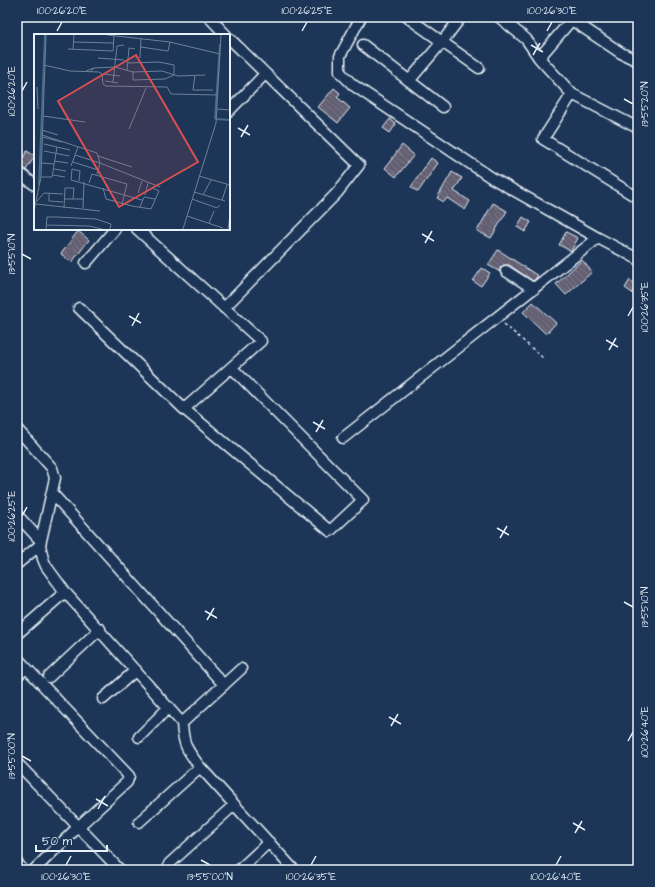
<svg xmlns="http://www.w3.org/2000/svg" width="655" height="887" font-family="'Architects Daughter',sans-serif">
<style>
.building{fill:url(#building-back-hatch);stroke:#e8f1f8}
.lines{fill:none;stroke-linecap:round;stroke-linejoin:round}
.minor-casing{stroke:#e8f1f8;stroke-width:13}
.path{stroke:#e8f1f8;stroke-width:1.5;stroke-dasharray:3 3;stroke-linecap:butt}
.minor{stroke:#1d3557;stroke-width:10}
.ticks{fill:none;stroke:#e8f1f8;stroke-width:1.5}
.inset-river{fill:none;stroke:#426c89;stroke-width:2}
.inset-road{fill:none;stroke:#6e8097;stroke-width:1}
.view{fill:#da5052;fill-opacity:0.15;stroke:#da5052;stroke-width:2}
.inset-edge{fill:none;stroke:#e8f1f8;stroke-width:2}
.neatline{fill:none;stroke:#e8f1f8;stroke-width:1.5}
.ticks-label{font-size:10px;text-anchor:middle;fill:#e8f1f8}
</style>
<defs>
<pattern id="building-back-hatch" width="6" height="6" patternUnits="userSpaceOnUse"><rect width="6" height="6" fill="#645f72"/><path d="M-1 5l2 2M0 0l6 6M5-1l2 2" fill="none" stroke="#7a7687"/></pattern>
</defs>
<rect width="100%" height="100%" fill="#1d3557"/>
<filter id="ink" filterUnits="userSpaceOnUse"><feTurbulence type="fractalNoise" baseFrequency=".025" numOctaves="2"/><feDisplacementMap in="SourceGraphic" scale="8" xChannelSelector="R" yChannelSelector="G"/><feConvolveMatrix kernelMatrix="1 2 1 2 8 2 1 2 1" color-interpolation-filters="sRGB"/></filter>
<g filter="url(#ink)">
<path class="building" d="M334 88 340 93 337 97 350 108 338 123 318 107Z
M390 119 396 124 390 133 383 128Z
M402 145 414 155 396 177 385 168Z
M27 151 35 156 26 170 19 165Z
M431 158 438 163 418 192 411 187Z
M452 172 462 178 454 191 470 201 465 210 447 198 444 202 437 198Z
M493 203 507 211 491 238 477 231Z
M523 217 531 222 525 232 517 227Z
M78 231 89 240 72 262 61 254Z
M566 232 578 238 571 251 559 245Z
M498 250 506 255 538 276 533 281 509 265H503L500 268V272L488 265Z
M582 260 592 272 566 295 556 284Z
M482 268 490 273 481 286 473 281Z
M630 280 638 286V297L625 288Z
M533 302 556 323 546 334 523 312Z"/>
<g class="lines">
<defs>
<path id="minor" d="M209 17 226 35
M361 17 340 56V72L353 85 492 178 598 238 638 259
M407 17 479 68
M499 17 526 39 539 58 572 94 638 128
M572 20 621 53 638 61
M363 45 443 107
M539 58 574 17
M409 81 442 42 461 17
M572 94 543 139 638 198
M229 111 265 74
M17 171 35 185
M137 229 261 341 184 409
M86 263 115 229
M506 271 534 289
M79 308 184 409 330 531 363 500 232 368
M224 308 337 193 359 165 229 38
M17 429 52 468 55 478 40 545 43 559 46 566 65 592 182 723C183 745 187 750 200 767L294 870
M343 438 598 238
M52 493 224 685
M17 515 40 540
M17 564 40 545
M17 634 65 592
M17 658 129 776 127 782 78 827 34 870
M17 676 26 668
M49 677 100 629
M103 699 136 670
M182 723 241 669
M139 737 169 707
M17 763 120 870
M139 822 200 767
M17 863 23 870
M169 864 234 805
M239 870 269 842"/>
</defs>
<use href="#minor" class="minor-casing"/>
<path class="path" d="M504 324 543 358"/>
<use href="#minor" class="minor"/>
</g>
</g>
<path class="ticks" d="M57 31 62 22M302 31 307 22M547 31 552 22M531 45 543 52M533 55 540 43M22 91 27 82M624 99 633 104M238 128 250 135M241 137 248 125M422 234 434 241M425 243 432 231M22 254 31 259M129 316 141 323M628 316 633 307M132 326 139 313M606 340 618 347M609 350 616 338M313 422 325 429M316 432 323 420M22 516 27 507M497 528 509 535M500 538 507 526M624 602 633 607M205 611 217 618M207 620 214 608M389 717 401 724M391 726 398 714M628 741 633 732M22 756 31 761M96 799 108 806M98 809 105 796M573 823 585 830M575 833 582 821M201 860 210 865M66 865 71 856M311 865 316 856M556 865 561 856"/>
<g transform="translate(34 34)">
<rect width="196" height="196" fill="#1d3557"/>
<path class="inset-river" d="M181 85 186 10M181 85 196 86M5 151 11 1"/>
<path class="inset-road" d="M73 1 136 8 186 20M40 8 79 9M107 13 134 17 136 8M34 15 79 17 80 1M39 15 40 1M64 24 90 26M106 24 107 5M94 29 125 28 140 31V41L131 45 99 46V38M10 31 36 37 65 38 68 40 69 50 72 52 133 53 137 60 183 61M60 34 81 33 99 38 128 37 144 42 171 41M93 36 95 14 101 15M52 37 60 34 57 37M70 40 86 42M161 41 159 56H179M71 47 84 49M79 48 83 12 90 11M3 53 4 75M183 75 196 76M9 82 51 88M95 95 112 54M8 96 24 101M8 101 63 119 66 129 63 140M8 103 28 108M10 110 36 116M10 117 35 122M41 121 66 129M64 122 98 133M20 127 34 129M39 128 64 136M8 129 20 130M66 129 126 153M37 132 44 113M20 135 32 137M19 141 31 143M165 142 196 151M7 143H18L23 113M45 147 46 137 38 135 37 146 108 166M55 149 58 140 93 150 88 170M69 154 72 165 98 172 117 175 125 157 118 154M160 158 191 167M15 159V167L29 168M104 159 108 147M111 161 114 149M169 161 177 146M31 165H49M158 165 183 174 186 171M188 166 193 151M3 167 10 159 29 160M2 170 66 177M106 173 110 163 121 165M30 174 31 154H40L39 165M49 174 50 148M0 177 7 143 12 1M153 182 189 194M175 189 180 177M12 191 55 192 68 195M12 195 13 183H23L62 185 77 190 76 195M149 195 182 89 187 1M194 195 196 181"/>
<path class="view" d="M102 21 164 128 85 173 24 67Z"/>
<rect width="196" height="196" class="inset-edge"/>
</g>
<rect width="655" height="887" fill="none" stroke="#1d3557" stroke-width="44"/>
<path d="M36 845v6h71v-6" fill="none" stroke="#e8f1f8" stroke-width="2"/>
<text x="42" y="845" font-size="12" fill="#e8f1f8" stroke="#1d3557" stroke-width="3" paint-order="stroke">50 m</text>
<rect x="22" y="22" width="611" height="843" class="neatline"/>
<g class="ticks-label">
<text x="62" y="14">100°26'20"E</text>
<text x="307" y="14">100°26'25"E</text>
<text x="552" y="14">100°26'30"E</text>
<text transform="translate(11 91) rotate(-90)" y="4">100°26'20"E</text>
<text transform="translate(644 104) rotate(-90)" y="4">13°55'20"N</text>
<text transform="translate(11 254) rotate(-90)" y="4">13°55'10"N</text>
<text transform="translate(644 307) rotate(-90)" y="4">100°26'35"E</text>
<text transform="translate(11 516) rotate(-90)" y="4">100°26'25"E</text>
<text transform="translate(644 607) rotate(-90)" y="4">13°55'10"N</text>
<text transform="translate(644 732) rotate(-90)" y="4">100°26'40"E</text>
<text transform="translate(11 756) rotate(-90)" y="4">13°55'00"N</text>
<text x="66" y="880">100°26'30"E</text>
<text x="210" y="880">13°55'00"N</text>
<text x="311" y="880">100°26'35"E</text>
<text x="556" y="880">100°26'40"E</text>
</g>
</svg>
